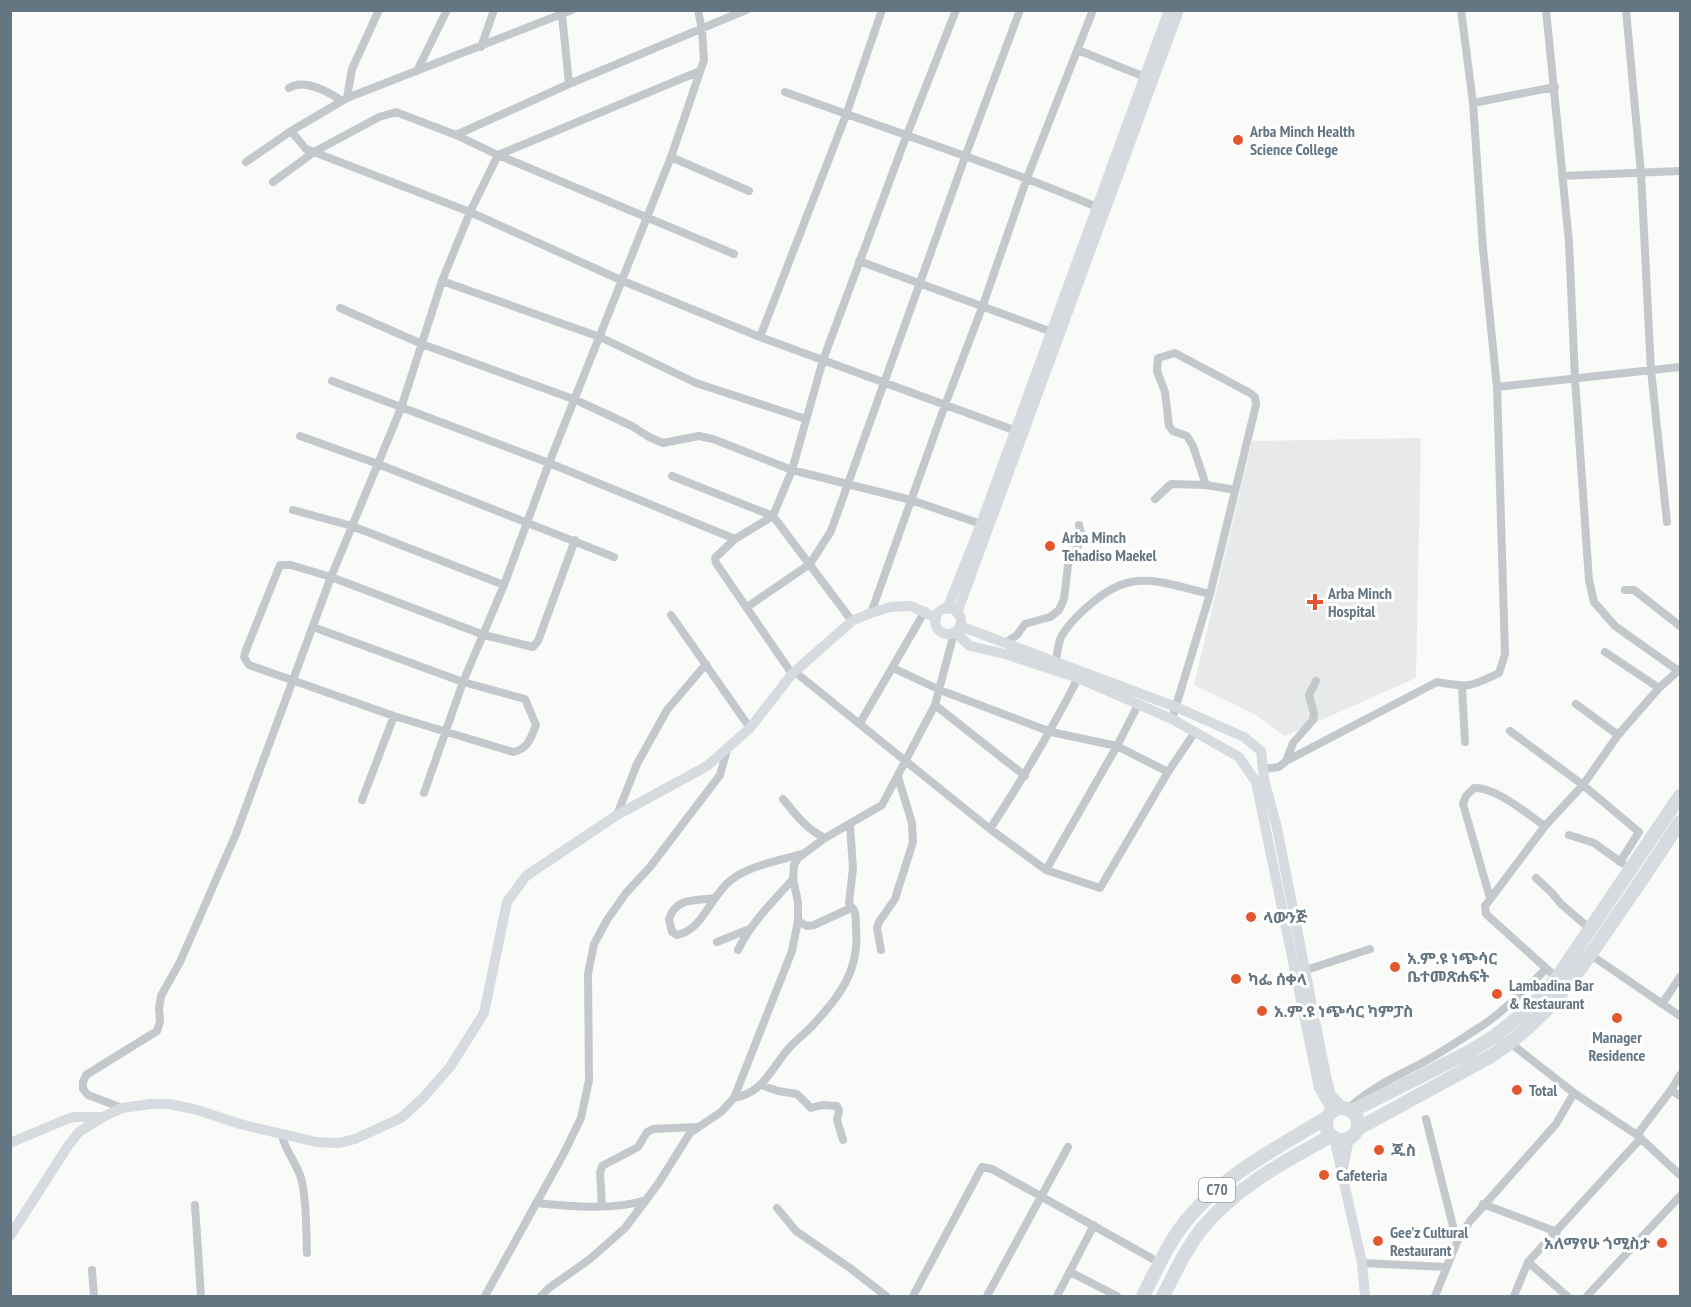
<svg xmlns="http://www.w3.org/2000/svg" width="1691" height="1307" font-family="'PT Sans Narrow','Noto Sans Ethiopic',sans-serif">
<style>
.built{fill:#e8e9e9}
.lines{fill:none;stroke-linecap:round;stroke-linejoin:round}
.street{stroke:#c3c8cc;stroke-width:8}
.secondary{stroke:#d6dbdf;stroke-width:10}
.highway{stroke:#d6dbdf;stroke-width:14}
.poi-dot{fill:#e4572e;stroke:#fff;stroke-width:2}
.labels{text-anchor:middle;stroke-width:6;stroke-linejoin:round;paint-order:stroke}
.shield{fill:#fff;stroke:#939fa8;stroke-width:1.5}
.shield-label{font-size:15px;font-weight:bold;fill:#657683}
.poi-label{font-size:16px;font-weight:bold;fill:#657683;stroke:#fff;text-anchor:start}
</style>
<rect width="100%" height="100%" fill="#fafaf8"/>
<path class="built" d="M1421 438 1416 678 1285 736 1254 714 1194 685 1252 441Z"/>
<g class="lines">
<path class="street" d="M1546 10 1569 242 1575 379 1589 580 1594 602 1615 626 1680 672
M1626 10 1641 173 1651 370 1667 522
M562 15 569 84
M481 47 494 10
M1078 50 1145 77
M417 71 447 10
M289 88C304 78 329 92 342 101
M785 92C889 130 995 164 1097 207
M347 98 352 69 379 10
M1473 103 1555 87
M291 131 306 149 470 212 623 281 760 337 1019 432
M456 135 569 84 746 10
M671 157 749 191
M246 162 291 131 347 98 572 10
M1562 176 1680 171
M273 182 314 152 379 117 396 112 456 135 498 155 734 254
M859 261 1052 332
M442 281 600 337 696 383 806 419
M340 308 422 344 576 400 632 426 649 437 663 443 699 436 713 439 792 470 911 500 981 524
M760 337 846 115 882 10
M332 381 549 463 735 539
M1497 387 1680 367
M300 436 378 464 614 557
M672 476 773 516 852 621
M1155 499 1171 484 1206 485 1235 490
M293 510 352 526 504 585
M1625 590H1634L1680 626
M747 607 810 564 831 531 965 157 1020 10
M871 613 945 405 983 305 1027 178 1093 10
M671 615 750 728
M313 627 463 682 525 699 536 725C531 738 528 749 513 752L394 716 249 665 244 657 246 650 280 565H291L331 577 484 635 533 647 538 641 575 540
M1005 643 1017 635 1025 624 1050 617 1059 610 1064 599 1068 565 1079 544 1081 533 1079 525
M1605 652 1659 688
M1056 662C1057 654 1058 642 1062 635 1075 615 1107 586 1131 582 1156 577 1186 589 1210 594
M893 668 940 690 1051 732 1117 746 1168 772
M795 672 990 829 1046 870 1100 888 1168 772 1195 732
M792 674 716 563 715 558 735 539 773 516 792 470 823 360 906 137 956 10
M1462 687 1465 742
M1576 704 1618 735
M935 705 1025 776
M1172 719 1210 594 1256 405 1255 397 1250 393 1175 353 1158 358 1157 371 1165 392 1169 426 1173 431 1187 436 1193 446 1206 485
M860 723 925 611
M1510 731 1583 785 1639 832 1620 862
M1286 761 1293 743 1313 720 1314 714 1309 695 1316 681
M1264 769 1279 767 1286 761 1437 682C1470 688 1469 687 1499 673L1505 654 1497 387 1483 249 1473 103 1461 10
M424 793 463 682 504 585 549 463 671 157 704 60 702 30 698 10
M783 799C796 815 807 830 825 838
M362 800 394 716
M617 815 637 764 667 710 706 664
M990 829C1022 780 1051 731 1078 678
M1569 835 1594 843 1622 863
M1046 870 1117 746 1138 705
M1536 878 1552 893 1561 904 1590 929
M715 898C696 901 676 897 669 919L672 932 677 935C703 930 711 895 731 880 750 865 779 861 801 854
M1490 898 1463 804 1466 796 1474 788C1496 787 1527 814 1545 826
M798 921 807 926 814 925 851 908
M717 942 747 930
M738 950C752 921 773 902 793 879
M881 950 877 928 879 922 895 899 913 842 912 823 898 777
M1591 955 1680 1016
M1306 970 1370 949
M1557 978 1486 914 1485 906 1545 826 1583 785 1618 735 1659 688 1680 669
M1662 1004 1680 977
M1509 1042 1574 1093 1637 1135 1680 1175
M761 1085 778 1091 797 1094 811 1108 822 1105 837 1106 839 1110 837 1120 843 1140
M1671 1090 1680 1096
M734 1098C764 1093 771 1068 790 1047 797 1039 806 1033 813 1025 840 996 860 970 856 928 856 923 856 915 854 910 852 908 850 905 849 903L853 868 850 825
M1351 1106C1372 1088 1394 1077 1418 1065 1438 1055 1458 1041 1477 1029 1503 1013 1524 990 1546 969
M122 1108 88 1095 83 1089V1082L86 1075 157 1031 160 1022 159 1008 161 996 180 962 236 834 331 577 401 408 442 281 470 212 498 155 700 71
M1426 1119 1457 1242
M282 1135C285 1151 296 1162 301 1178 307 1198 306 1231 307 1253
M1637 1135 1671 1090 1680 1075
M536 1203C570 1206 613 1211 646 1200
M1483 1204 1557 1232
M195 1205 201 1296
M602 1206 600 1173 602 1166 638 1147 647 1132 653 1129 696 1127
M777 1208 796 1231 850 1268 886 1296
M1528 1262 1567 1296
M1362 1263 1446 1267
M92 1270 94 1296
M1070 1272 1117 1296
M485 1296 564 1153 581 1118 589 1080 588 974 594 944 607 920 626 893 650 867 720 775 727 750
M541 1296 549 1288 590 1259 625 1228 658 1184 690 1133 721 1112 734 1098 792 951 798 921V902L793 879 794 865 798 858 825 838 882 805 935 705 954 633
M913 1296 982 1167 992 1169 1160 1263
M987 1296 1068 1147
M1057 1296 1094 1225
M1435 1296 1457 1242 1470 1221 1556 1124 1574 1093
M1514 1296 1528 1262 1641 1138
M1587 1296 1680 1196"/>
<path class="secondary" d="M935 621a13 13 0 1 1 26 0a13 13 0 1 1-26 0Z
M947 609 981 524 1169 10
M957 613 1179 10
M960 626 1176 707 1244 737 1261 751 1264 779 1277 828 1326 1076 1331 1095 1344 1108
M955 632 970 646 1005 654 1078 678 1172 719 1239 757 1256 782 1319 1088 1332 1111
M1334 1138 1362 1263 1365 1296
M10 1143 67 1119 74 1117H100
M1343 1168 1349 1138
M10 1236 68 1146 79 1132 103 1117 122 1108 151 1104H169L194 1109 240 1124 316 1142 339 1143 355 1139 401 1118 423 1098 450 1067 484 1013 507 902 526 876 617 815 707 766 750 728 792 674 852 621 871 613 891 607 911 606 936 618"/>
<path class="highway" d="M1326 1124a16 16 0 1 1 32 0a16 16 0 1 1-32 0Z
M1352 1111 1467 1053 1495 1036 1531 1007 1557 978 1680 796
M1357 1129 1491 1056C1548 1019 1579 972 1616 917 1638 886 1659 854 1680 822
M1143 1296C1153 1276 1163 1255 1175 1236 1211 1181 1272 1151 1326 1118
M1163 1296C1175 1273 1187 1246 1205 1225 1239 1185 1286 1161 1331 1136"/>
</g>
<g class="poi-dot">
<circle cx="1238" cy="140" r="6"/>
<circle cx="1050" cy="546" r="6"/>
<path d="M1312 593h6v6h6v6h-6v6h-6v-6h-6v-6h6z"/>
<circle cx="1251" cy="917" r="6"/>
<circle cx="1395" cy="967" r="6"/>
<circle cx="1236" cy="979" r="6"/>
<circle cx="1497" cy="994" r="6"/>
<circle cx="1262" cy="1011" r="6"/>
<circle cx="1617" cy="1018" r="6"/>
<circle cx="1517" cy="1090" r="6"/>
<circle cx="1379" cy="1150" r="6"/>
<circle cx="1324" cy="1175" r="6"/>
<circle cx="1378" cy="1241" r="6"/>
<circle cx="1662" cy="1243" r="6"/>
</g>
<g class="labels">
<rect class="shield" x="1199" y="1178" width="36" height="24" rx="4.5"/>
<g class="shield-label">
<text x="1217" y="1195">C70</text>
</g>
<g class="poi-label">
<text x="1250" y="137">Arba Minch Health<tspan x="1250" dy="18">Science College</tspan></text>
<text x="1062" y="543">Arba Minch<tspan x="1062" dy="18">Tehadiso Maekel</tspan></text>
<text x="1328" y="599">Arba Minch<tspan x="1328" dy="18">Hospital</tspan></text>
<text x="1263" y="923">ላውንጅ</text>
<text x="1407" y="964">አ.ም.ዩ ነጭሳር<tspan x="1407" dy="18">ቤተመጽሐፍት</tspan></text>
<text x="1248" y="985">ካፌ ሰቀላ</text>
<text x="1509" y="991">Lambadina Bar<tspan x="1509" dy="18">&amp; Restaurant</tspan></text>
<text x="1274" y="1017">አ.ም.ዩ ነጭሳር ካምፓስ</text>
<text x="1617" y="1043" text-anchor="middle">Manager<tspan x="1617" dy="18">Residence</tspan></text>
<text x="1529" y="1096">Total</text>
<text x="1391" y="1156">ጁስ</text>
<text x="1336" y="1181">Cafeteria</text>
<text x="1390" y="1238">Gee'z Cultural<tspan x="1390" dy="18">Restaurant</tspan></text>
<text x="1650" y="1249" text-anchor="end">አለማየሁ ጎሚስታ</text>
</g>
</g>
<rect width="1691" height="1307" fill="none" stroke="#657683" stroke-width="24"/>
</svg>
